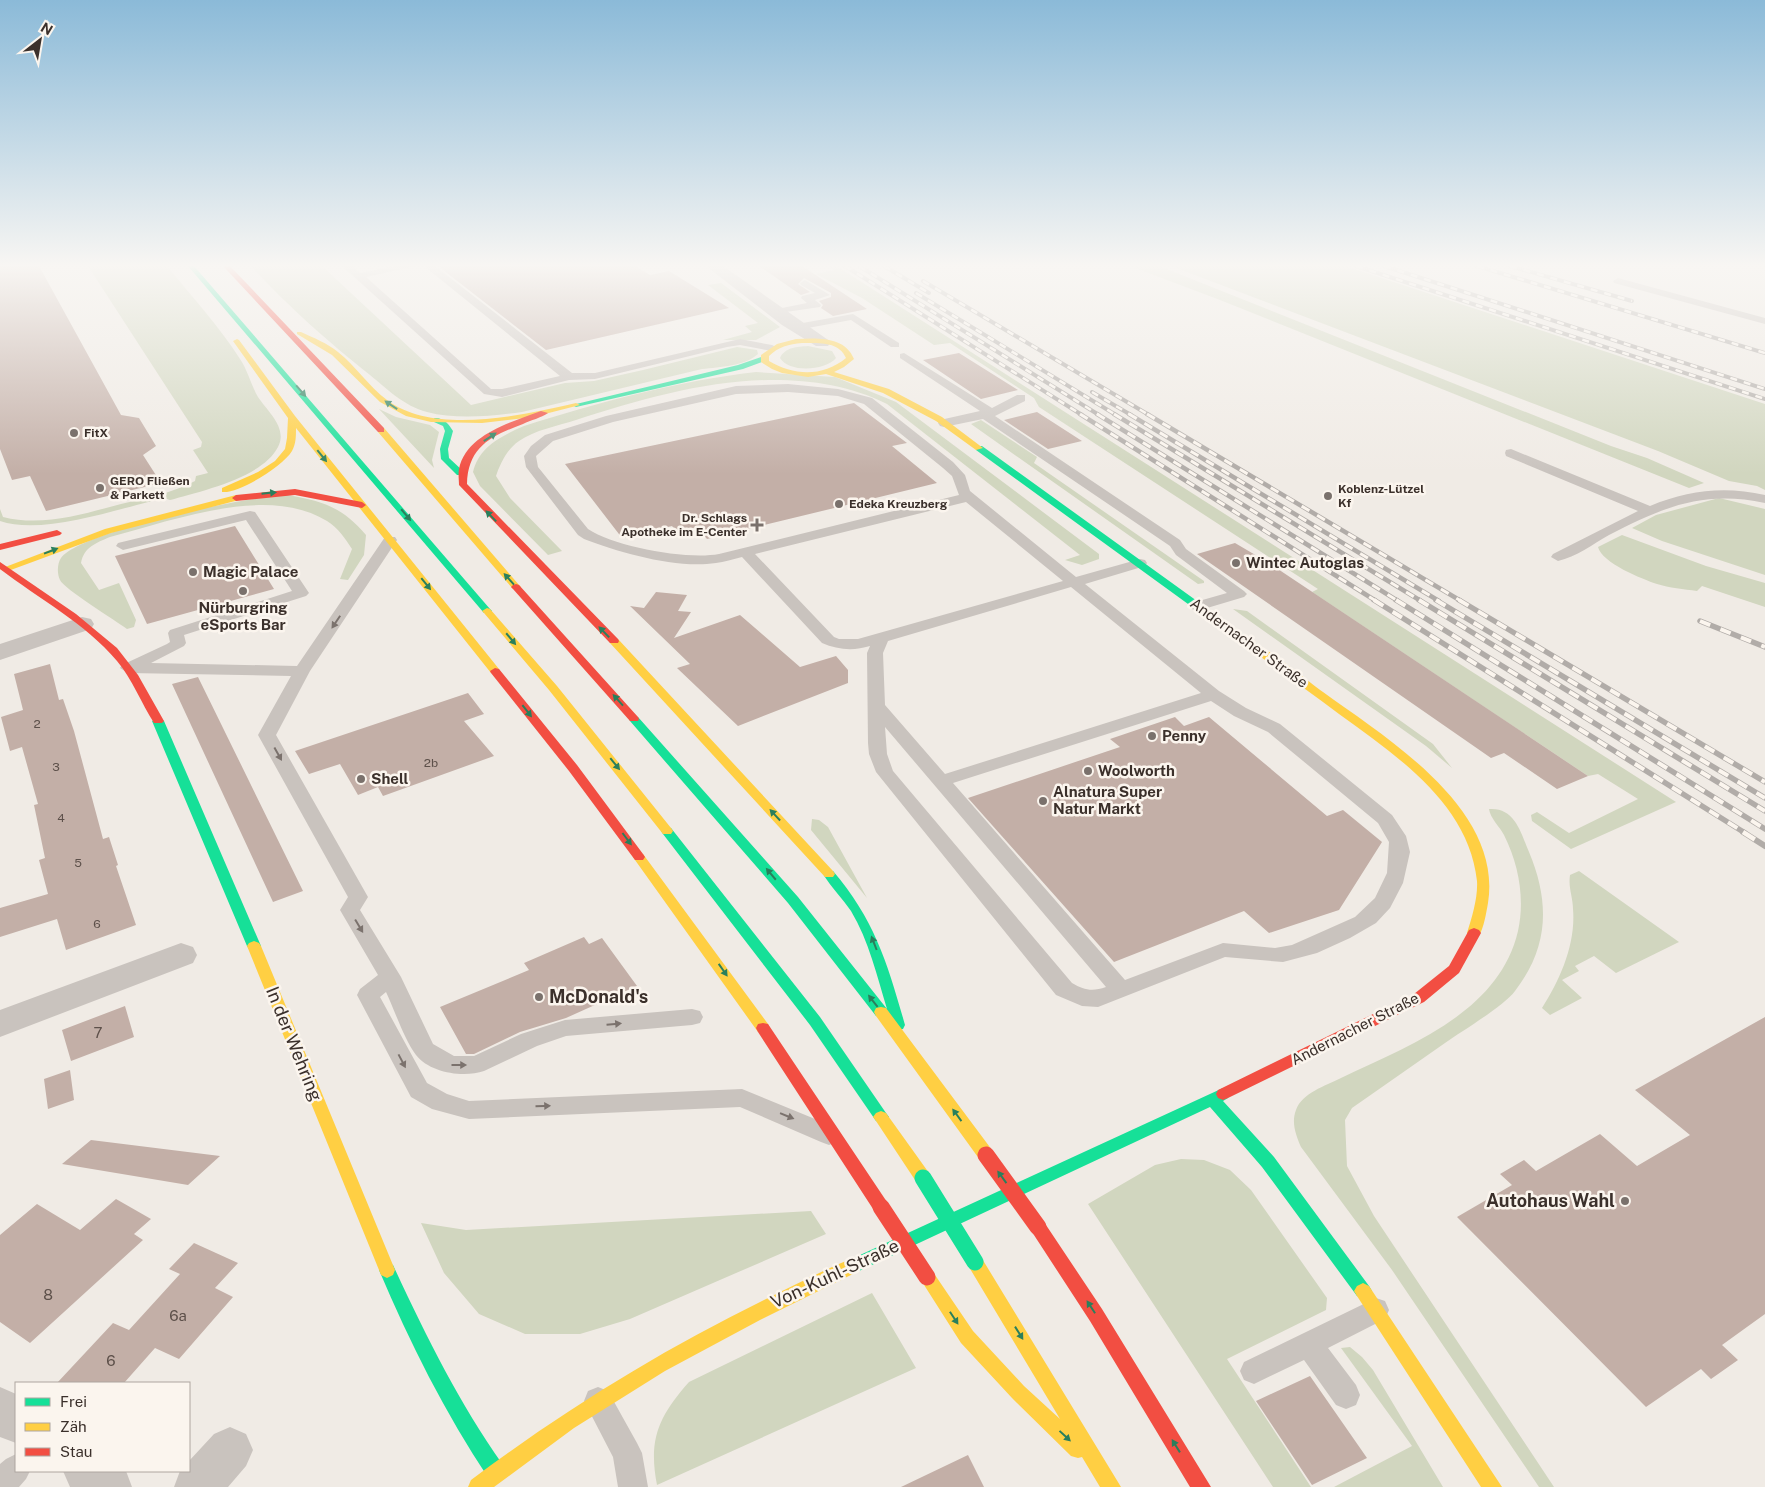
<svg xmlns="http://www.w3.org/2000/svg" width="1765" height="1487" font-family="'Public Sans',sans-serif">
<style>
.green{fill:#d1d6bf}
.building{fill:#c3afa7}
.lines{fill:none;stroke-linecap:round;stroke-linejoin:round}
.lane{fill:#c9c3be;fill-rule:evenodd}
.street{fill:#c9c3be;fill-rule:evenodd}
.fast{fill:#16e098;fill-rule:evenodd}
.slow{fill:#ffcf43;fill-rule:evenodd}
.jam{fill:#f24e42;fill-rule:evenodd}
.rail-far3-casing{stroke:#b1aca8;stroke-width:4}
.rail-far2-casing{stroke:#b1aca8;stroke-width:4.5}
.rail-far1-casing{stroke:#b1aca8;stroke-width:5.5}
.rail-casing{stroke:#b1aca8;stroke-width:6}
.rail-far3{stroke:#fbf5ee;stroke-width:2.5;stroke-dasharray:7;stroke-linecap:butt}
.rail-far2{stroke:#fbf5ee;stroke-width:3;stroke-dasharray:9;stroke-linecap:butt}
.rail-far1{stroke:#fbf5ee;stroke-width:4;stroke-dasharray:11;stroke-linecap:butt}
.rail{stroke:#fbf5ee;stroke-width:4.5;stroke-dasharray:14;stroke-linecap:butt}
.fast-bridge{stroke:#16e098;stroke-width:17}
.jam-bridge{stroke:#f24e42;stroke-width:17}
.oneway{fill:#2a7f5c}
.oneway2{fill:#7b726d}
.poi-dot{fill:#7a716c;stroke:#fbf5ee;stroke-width:2}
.labels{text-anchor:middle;stroke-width:5;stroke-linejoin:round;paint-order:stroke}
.far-poi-label{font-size:12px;font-weight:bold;fill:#3b302b;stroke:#fbf5ee;text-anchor:start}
.number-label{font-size:12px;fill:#5d504a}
.poi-label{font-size:15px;font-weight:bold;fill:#3b302b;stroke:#fbf5ee;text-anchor:start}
.street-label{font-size:15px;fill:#3b302b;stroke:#fbf5ee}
.near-number-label{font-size:15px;fill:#5d504a}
.near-poi-label{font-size:18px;font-weight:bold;fill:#3b302b;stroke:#fbf5ee;text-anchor:start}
.near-street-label{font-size:18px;fill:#3b302b;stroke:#fbf5ee}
</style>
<rect width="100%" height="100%" fill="#f0ebe5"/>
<path class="green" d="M88 266H167C192 297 219 326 240 359 248 371 251 385 258 397 268 412 288 428 278 447 262 478 201 491 170 500L164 498C120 508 43 536 0 521V509L3 517C43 527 83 514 121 504 147 498 172 493 195 481L196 476 208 473 193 450 201 447 202 442Z
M251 266H322L471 405 565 383 594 381 643 370 737 347 757 350 758 354C745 366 720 367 702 369L522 412C492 416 457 420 427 412 404 406 387 389 370 375 325 339 290 308 251 266Z
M828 266 838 267 1676 802 1571 849 1532 821 1531 815 1537 812 1569 833 1638 799 1598 774 1588 776 1312 592 1318 589 1039 407 1034 398 950 343 934 345 862 298 816 274 834 270Z
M1130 266H1159L1611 446 1647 458 1704 483 1689 488 1220 300Z
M1171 266H1345L1765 404V490L1757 486 1729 481 1658 451Z
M721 283 780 327 756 340H723L752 332 745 326 758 323 708 285Z
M808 346 832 351 836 358C825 371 789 373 780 358 785 347 797 347 808 346Z
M756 372 835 377 896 402 1099 554V559L1082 565 1065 560 1080 555 887 404C851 386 813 380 773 380 706 380 639 400 576 420 557 426 535 430 519 441 507 449 500 464 496 476L510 498 562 551 548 555 480 486 473 472C479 447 501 436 524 426 599 402 678 381 756 372Z
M379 409 396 417 430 425 439 432 432 460 434 468Z
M981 420 1037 457 1034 463 1204 581V583L1198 584 971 424Z
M287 495C323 501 342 507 366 535L364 555 348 580 340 579 352 549C345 538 338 528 327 521 267 484 172 521 110 537 96 543 84 547 81 563L99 590 119 583 136 620 134 627 127 629C115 620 64 589 60 580 57 574 57 564 61 558 81 531 249 496 287 495Z
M1719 498 1765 509V575L1662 541 1632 528 1656 515Z
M1622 535 1706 566 1765 583V607L1702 586 1697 591C1684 589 1669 588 1657 584 1642 579 1602 563 1598 547Z
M1233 609 1247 611 1433 744 1452 768 1426 746Z
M1489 809C1515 807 1521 833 1529 852 1550 902 1549 947 1515 991 1504 1006 1462 1031 1445 1043 1414 1065 1383 1086 1352 1108L1345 1120 1347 1166 1374 1216 1554 1487H1539L1392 1270 1301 1147C1296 1135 1291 1123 1296 1110 1302 1093 1325 1086 1341 1078 1408 1046 1499 1013 1518 931 1525 899 1519 865 1504 835 1500 827 1490 818 1489 809Z
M812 819 819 820 828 827 867 898 811 830Z
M1579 871 1679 942 1616 973 1594 956 1575 966 1579 971 1562 980 1582 998 1550 1015 1542 1008C1560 980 1576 944 1573 909 1573 897 1568 888 1570 875Z
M1181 1159 1204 1160 1230 1170 1251 1190 1327 1298 1326 1310 1227 1359 1311 1487H1273L1088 1204 1155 1165Z
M811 1211 826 1234 630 1319 580 1334H525L479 1314 444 1273 421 1223 466 1230Z
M872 1293 916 1368 657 1485C648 1439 659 1416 689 1382Z
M1350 1347 1362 1357 1373 1370 1443 1487H1334L1412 1446 1341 1348Z"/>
<path class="building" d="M0 266H39L121 415 139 418 156 446 143 455 161 483 46 511 30 476 12 480 0 449Z
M438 266H635L650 275 669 271 729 308 546 350Z
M759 266H802L867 309 833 316 821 308 823 305 819 301 831 297V293L804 278 798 284 810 292 801 295Z
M959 353 1018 390 981 399 923 360Z
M854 403 907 443 892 446 937 483 707 539 697 527 677 532 672 526 622 538 565 464Z
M1037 412 1082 441 1048 449 1004 420Z
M235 526 274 589 147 624 115 556Z
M1235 543 1269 563 1588 776 1557 789 1504 753 1491 758 1197 554Z
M656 592 687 595 678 611 691 612 674 638 740 615 800 667 836 656 848 670V683L738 726 677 668 690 664 630 606 644 608Z
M50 664 59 700 63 699 74 731 103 839 109 837 118 865 116 866 136 925 66 950 57 919 0 937V908L48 894 39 860 45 858 34 805 38 804 22 747 10 751 1 717 23 710 14 674Z
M198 677 303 891 273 902 172 684Z
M468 693 484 714 464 721 494 756 383 796 378 787 358 795 340 764 309 774 295 751Z
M1175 717 1184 726 1209 717 1327 816 1343 810 1382 842 1339 910 1269 933 1244 911 1114 962 968 798 1120 747 1110 739Z
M584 937 589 944 602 938 637 986 566 1018 520 1032 474 1054H466L440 1007 529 970 524 963Z
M125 1006 134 1037 71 1061 62 1030Z
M1765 1017V1314L1722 1345 1738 1360 1711 1379 1701 1369 1646 1407 1457 1217 1512 1185 1500 1174 1524 1160 1536 1171 1600 1134 1637 1166 1690 1135 1635 1090Z
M70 1070 74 1100 48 1109 44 1079Z
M91 1140 220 1156 188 1185 62 1164Z
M116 1199 151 1219 134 1234 143 1240 30 1343 0 1322V1235L37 1204 80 1230Z
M194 1243 238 1263 215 1288 233 1297 179 1359 155 1348 124 1383H57L113 1323 129 1330 180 1274 169 1269Z
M1310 1376 1367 1458 1312 1485 1256 1401Z
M968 1455 984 1487H901Z"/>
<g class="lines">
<path class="lane" d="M342 266H353L360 273 395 266H416L366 277 491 389H502L560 376 424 266H435L572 373H595L740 339 772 345 778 348 772 351 740 345 727 347 595 379 569 380 502 397 484 394Z
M1618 278 1765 318V324L1614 283 1613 281Z
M805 280 830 295 815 300 821 305 820 307 772 314V310L807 303 801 298 802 296 815 293 801 285 800 283Z
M853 314 899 343V347H891L851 320 797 330 792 327 797 324Z
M904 353 992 408 1017 395H1025V401L995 416 1180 540 1186 549 1244 591 1247 594 1244 597 1197 611 1192 609 1189 606 1192 603 1227 593 1176 555 1170 546 983 419 944 427 940 426 938 423 940 420 980 411 900 358V354Z
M788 384 838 389 872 398 953 462 965 475 970 491 1076 577 1140 559 1145 560 1147 563 1145 566 1085 584 1219 691 1246 708 1280 724 1392 815 1406 836 1410 852 1403 883 1390 908 1376 923 1350 938 1317 953 1283 962 1225 957 1098 1007 1082 1006 1056 995 876 772 869 754 868 743 867 653 870 646C854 651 838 650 822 643L742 557C733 559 724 562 716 563 676 569 621 553 584 539L578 535 526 467 524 456 531 446 545 435 606 416 736 386ZM788 392 838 396 864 404 943 468 952 476 959 495 719 554C687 560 615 547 588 529L538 467 536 456 553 441 613 422 736 394ZM966 502 1063 581 858 639H839L834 637 755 554ZM1071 587 1201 693 945 774 885 705 883 653 888 641ZM1211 701 1234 716 1268 732 1378 823 1389 842 1387 873 1375 898 1355 917 1292 945 1275 948 1223 943 1125 980 953 783ZM885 727 1106 987C1092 992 1084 990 1072 983L893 771 887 754Z
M1511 449 1650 506C1688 490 1725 486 1765 495V503C1704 490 1663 507 1609 535 1593 544 1576 557 1558 561L1551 557 1553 554 1638 511 1506 456 1505 453 1506 450Z
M250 511 255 512 309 593 306 596 184 635 186 643 184 646 151 663 297 666 385 537H395L397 540 310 671 276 735 368 897 360 910 401 977 433 1044 454 1056H474L521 1034 565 1020 692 1009 700 1011 703 1017 700 1023 692 1025 566 1036 537 1046 484 1071C464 1078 430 1073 416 1055 404 1039 395 1011 386 992L380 997 427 1083 447 1094 469 1101 742 1089 837 1128 841 1135 837 1142 829 1145 821 1142 740 1107 469 1119 432 1109 411 1097 357 995 360 989 378 975 340 910 348 897 258 735 291 676 128 673 120 668 122 665 167 644 170 642 168 633 170 630 292 591 246 520 123 550 116 546 118 543Z
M1376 1298 1385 1301 1389 1310 1385 1319 1328 1348 1356 1385 1360 1395 1356 1405 1346 1409 1336 1405 1304 1360 1254 1384 1244 1380 1240 1371 1244 1362Z
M598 1387 608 1391 637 1443 642 1453 648 1487H618L613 1457 584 1401 588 1391Z
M16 1454V1471H30L26 1479 19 1487H0V1464L6 1459Z"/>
<path class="street" d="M706 266H723L831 342 828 346H816L782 325Z
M82 617 91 619 94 624 91 629 0 660V644Z
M181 943 193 947 197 955 193 963 0 1037V1010Z
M0 1387 16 1394V1443L0 1437Z
M230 1427 246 1434 253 1450 246 1466 228 1487H174L180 1471H189V1461L214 1434Z
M63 1471H126L132 1487H70Z"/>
<path class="fast" d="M188 266H194L490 609 492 611 490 613H484Z
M764 356H767V360L743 369 576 407 572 405 738 365Z
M434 418C443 417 449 424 453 431L448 449 449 458 463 471V475H457L441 459 440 449 445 431 443 426 434 422Z
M976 446H982L1258 645 1259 647 1258 649H1250L976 450Z
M634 716 638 717 798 897 887 1009C877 976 869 941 851 911 842 898 831 887 823 874L825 871H833C875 920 888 965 905 1025L903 1029 898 1030 893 1029 888 1013 886 1016 881 1017 876 1016 788 903 630 721 629 719 630 717Z
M158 718 164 721 261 946 259 949H249L247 946 152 721Z
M667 827 671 828 820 1017 886 1113 889 1117 886 1121 881 1123 876 1121 810 1025 663 834 661 831Z
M1223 1088 1228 1090 1230 1094 1228 1098 1223 1101 1274 1157 1369 1286 1372 1291 1369 1296 1363 1299 1357 1296 1262 1167 1210 1107 859 1271 853 1274 847 1271 845 1266 847 1261Z
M387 1262 393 1265C426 1336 458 1401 503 1465L505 1472 503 1479 496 1481 489 1479C445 1413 410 1343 379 1270L381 1265Z"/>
<path class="slow" d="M297 332H301C314 338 327 343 338 352 356 366 368 386 387 400 435 436 523 415 576 403L580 405 533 417 482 423 431 422 406 416 380 402 332 355 297 334Z
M237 339 239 340 295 416 499 669 500 671 499 673H491L296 428C296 436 296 444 292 451 283 466 239 494 222 492V488L258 472 275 461 285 449 287 438 288 418 233 341Z
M796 339C817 338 845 336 854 359L844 367 834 372 889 389 942 417 983 448 976 450 936 421 883 393 826 374 808 377 782 373 772 369 761 362V355L777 344ZM802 343C818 343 839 341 846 358 823 377 794 376 769 361V356C778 347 789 344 802 343Z
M378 428H384L519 585 521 587 519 589H513L378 432Z
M236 495 240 498 239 500 111 533 8 571 5 572 0 569 105 529Z
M487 608 490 609 557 686 671 828 673 831 671 834H663L549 690 484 613 482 611Z
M614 638 618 639 833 871 835 874 833 877H825L610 643 609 641 610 639Z
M1254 644C1267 647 1309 682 1323 692 1388 739 1503 809 1488 903 1486 914 1484 927 1479 936H1469L1467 933C1472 917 1478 898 1477 881 1469 804 1397 756 1339 714 1310 692 1280 671 1250 649L1249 647Z
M639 853 643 854 768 1024 770 1028 768 1032 763 1033 758 1032 635 860 633 857 635 854Z
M254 941 259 943 261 946 395 1270 393 1275 387 1278 381 1275 379 1270 247 946 249 943Z
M881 1007 886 1008 992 1150 994 1155 992 1160 986 1161 980 1160 876 1016 874 1012 876 1008Z
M881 1111 886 1113 929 1173 931 1178 929 1183 923 1185 917 1183 876 1121 873 1117 876 1113Z
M975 1255 981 1257 1121 1487H1100L1082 1457 1078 1458 1071 1456 1012 1398 961 1343 919 1277 921 1272 927 1269 933 1272 973 1331 1024 1386 1060 1419 969 1267 967 1262 969 1257Z
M853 1258 859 1261 861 1266 859 1271 760 1320 665 1371 574 1428 494 1487H468L471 1480C563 1411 660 1351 764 1300 793 1286 823 1270 853 1258Z
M1363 1283 1369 1286 1502 1487H1481L1357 1296 1354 1291 1357 1286Z"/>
<path class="jam" d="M223 266H230L384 428V432H378Z
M541 411 548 413C541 418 531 420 523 424 491 436 468 447 467 484L618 639 619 641 618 643H610L459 485C459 480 458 474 459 469 466 434 512 422 541 411Z
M295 489 362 502 366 505 362 508 295 495 236 501 232 498 236 495Z
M57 530 62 533 60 535 0 550V544Z
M0 562 76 614 117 648 138 675 164 721 162 723H154C141 703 133 680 117 661 85 623 39 599 0 569Z
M516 584 519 585 638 717 639 719 638 721H630L513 589 511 587 513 585Z
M495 668 499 669 577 765 643 854 645 857 643 860H635L569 771 491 673 490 671Z
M1474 928 1479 930 1481 933 1459 973 1424 1002 1228 1098 1223 1100 1218 1098 1216 1094 1218 1090 1414 994 1449 966 1469 930Z
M763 1023 768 1024 887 1202 889 1207 887 1212 881 1214 875 1212 758 1032 756 1028 758 1024Z
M1038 1220 1044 1222 1102 1309 1211 1487H1190L1090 1321 1032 1232 1030 1227 1032 1222Z"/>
<defs>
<path id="rail-far3" d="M845 266 1082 415
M859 266 1099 415
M884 266 929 293
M1356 266 1765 399
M1384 266 1765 389
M1477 266 1765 353
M1510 266 1632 301
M923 281 1149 415
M916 293 1116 415
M1092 392 1131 415"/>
<path id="rail-far2" d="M1080 414 1376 601
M1097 414 1398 601
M1114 414 1421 601
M1129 414 1439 601
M1147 414 1461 601"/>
<path id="rail-far1" d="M1374 600 1745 833
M1396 600 1765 829
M1419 600 1765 811
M1436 600 1765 798
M1459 600 1765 782
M1700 621 1765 647"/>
<path id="rail" d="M1743 832 1765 846"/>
</defs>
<use href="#rail-far3" class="rail-far3-casing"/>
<use href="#rail-far2" class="rail-far2-casing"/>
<use href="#rail-far1" class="rail-far1-casing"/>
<use href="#rail" class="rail-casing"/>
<use href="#rail-far3" class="rail-far3"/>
<use href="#rail-far2" class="rail-far2"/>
<use href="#rail-far1" class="rail-far1"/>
<use href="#rail" class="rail"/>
<path class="fast-bridge" d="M923 1178 975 1262"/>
<path class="jam-bridge" d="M986 1155 1038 1227
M881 1207 927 1277"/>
</g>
<defs><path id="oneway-solid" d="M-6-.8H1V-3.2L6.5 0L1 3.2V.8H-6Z" transform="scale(1.25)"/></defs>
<g class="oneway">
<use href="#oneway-solid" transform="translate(301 391) rotate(49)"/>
<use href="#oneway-solid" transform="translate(391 405) rotate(-146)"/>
<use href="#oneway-solid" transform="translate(490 437) rotate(-33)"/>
<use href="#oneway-solid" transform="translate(322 456) rotate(51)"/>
<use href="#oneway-solid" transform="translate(269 493) rotate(-6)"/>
<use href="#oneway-solid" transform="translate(406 515) rotate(50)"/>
<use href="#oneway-solid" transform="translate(491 516) rotate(-134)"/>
<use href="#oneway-solid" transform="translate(51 551) rotate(-21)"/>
<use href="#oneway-solid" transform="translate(509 579) rotate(-132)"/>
<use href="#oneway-solid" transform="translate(426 584) rotate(51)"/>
<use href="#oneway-solid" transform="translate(604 632) rotate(-134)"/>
<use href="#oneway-solid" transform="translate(511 639) rotate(50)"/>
<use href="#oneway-solid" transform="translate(618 700) rotate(-132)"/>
<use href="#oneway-solid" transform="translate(527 711) rotate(52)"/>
<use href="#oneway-solid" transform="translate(615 764) rotate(51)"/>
<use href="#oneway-solid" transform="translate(775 815) rotate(-133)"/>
<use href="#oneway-solid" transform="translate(627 839) rotate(53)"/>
<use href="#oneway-solid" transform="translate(771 874) rotate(-130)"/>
<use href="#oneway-solid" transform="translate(874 943) rotate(-111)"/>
<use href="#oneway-solid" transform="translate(723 970) rotate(55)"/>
<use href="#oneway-solid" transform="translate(873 1001) rotate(-128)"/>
<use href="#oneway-solid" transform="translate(957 1115) rotate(-126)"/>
<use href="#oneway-solid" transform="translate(1002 1177) rotate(-126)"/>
<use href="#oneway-solid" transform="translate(1091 1307) rotate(-123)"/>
<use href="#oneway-solid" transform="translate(954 1318) rotate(57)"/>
<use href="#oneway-solid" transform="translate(1019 1333) rotate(58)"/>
<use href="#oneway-solid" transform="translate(1065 1436) rotate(43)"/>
<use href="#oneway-solid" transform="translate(1176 1446) rotate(-122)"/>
</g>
<g class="oneway2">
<use href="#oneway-solid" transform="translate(336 622) rotate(124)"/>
<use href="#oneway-solid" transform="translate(278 754) rotate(61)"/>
<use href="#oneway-solid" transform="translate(359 926) rotate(59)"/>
<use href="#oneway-solid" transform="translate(614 1024) rotate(-5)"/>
<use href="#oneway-solid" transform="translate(402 1061) rotate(62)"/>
<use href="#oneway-solid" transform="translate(459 1065)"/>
<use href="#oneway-solid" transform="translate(543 1106) rotate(-2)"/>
<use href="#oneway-solid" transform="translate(787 1116) rotate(22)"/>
</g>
<linearGradient id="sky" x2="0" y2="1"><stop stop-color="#8bbad8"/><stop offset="0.56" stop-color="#f8f6f3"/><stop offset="1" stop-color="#f8f6f3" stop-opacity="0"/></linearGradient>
<rect width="1765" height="474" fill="url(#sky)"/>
<g class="poi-dot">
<circle cx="74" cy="433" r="5"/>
<circle cx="100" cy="488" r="5"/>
<circle cx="1328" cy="496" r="5"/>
<circle cx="839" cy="504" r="5"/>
<path d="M754.5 517.5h5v5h5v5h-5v5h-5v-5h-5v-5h5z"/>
<circle cx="1236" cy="563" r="5"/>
<circle cx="193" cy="572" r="5"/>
<circle cx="243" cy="591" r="5"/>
<circle cx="1152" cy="736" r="5"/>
<circle cx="1088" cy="771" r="5"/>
<circle cx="361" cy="779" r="5"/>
<circle cx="1043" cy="801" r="5"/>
<circle cx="539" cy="997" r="5"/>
<circle cx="1625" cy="1201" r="5"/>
</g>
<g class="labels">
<g class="far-poi-label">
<text x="84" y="437">FitX</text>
<text x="110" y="485">GERO Fließen<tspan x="110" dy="14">&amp; Parkett</tspan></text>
<text x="1338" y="493">Koblenz-Lützel<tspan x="1338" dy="14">Kf</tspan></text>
<text x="849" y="508">Edeka Kreuzberg</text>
<text x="747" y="522" text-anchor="end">Dr. Schlags<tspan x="747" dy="14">Apotheke im E-Center</tspan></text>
</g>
<g class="number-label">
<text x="37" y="728">2</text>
<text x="431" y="767">2b</text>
<text x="56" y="771">3</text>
<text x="61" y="822">4</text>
<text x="78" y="867">5</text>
<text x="97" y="928">6</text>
</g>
<g class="poi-label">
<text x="1246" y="568">Wintec Autoglas</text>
<text x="203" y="577">Magic Palace</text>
<text x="243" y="613" text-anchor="middle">Nürburgring<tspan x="243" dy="17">eSports Bar</tspan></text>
<text x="1162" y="741">Penny</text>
<text x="1098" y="776">Woolworth</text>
<text x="371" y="784">Shell</text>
<text x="1053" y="797">Alnatura Super<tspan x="1053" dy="17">Natur Markt</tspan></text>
</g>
<g class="street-label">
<text transform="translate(1249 643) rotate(36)" y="5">Andernacher Straße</text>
<text transform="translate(1355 1029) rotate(-27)" y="5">Andernacher Straße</text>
</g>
<g class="near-number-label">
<text x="98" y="1038">7</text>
<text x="48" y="1300">8</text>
<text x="178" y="1321">6a</text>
<text x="111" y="1366">6</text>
</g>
<g class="near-poi-label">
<text x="549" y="1003">McDonald's</text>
<text x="1615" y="1207" text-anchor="end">Autohaus Wahl</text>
</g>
<g class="near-street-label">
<text transform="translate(294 1044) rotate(68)" y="6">In der Wehring</text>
<text transform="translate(835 1274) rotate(-25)" y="6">Von-Kuhl-Straße</text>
</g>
</g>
<rect x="15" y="1382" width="175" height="90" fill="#fbf5ee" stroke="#aea6a0"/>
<rect x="25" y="1398" width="25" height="8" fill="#16e098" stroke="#aea6a0"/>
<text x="60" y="1407" font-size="15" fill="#3b302b">Frei</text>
<rect x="25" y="1423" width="25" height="8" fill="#ffcf43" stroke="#aea6a0"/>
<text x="60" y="1432" font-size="15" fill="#3b302b">Zäh</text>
<rect x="25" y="1448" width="25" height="8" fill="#f24e42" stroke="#aea6a0"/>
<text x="60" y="1457" font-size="15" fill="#3b302b">Stau</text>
<g transform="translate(40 40) rotate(31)" stroke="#fbf5ee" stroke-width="4" paint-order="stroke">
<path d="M0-4L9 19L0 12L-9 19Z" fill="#3b302b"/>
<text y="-8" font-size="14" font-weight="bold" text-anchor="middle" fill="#3b302b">N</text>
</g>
</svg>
